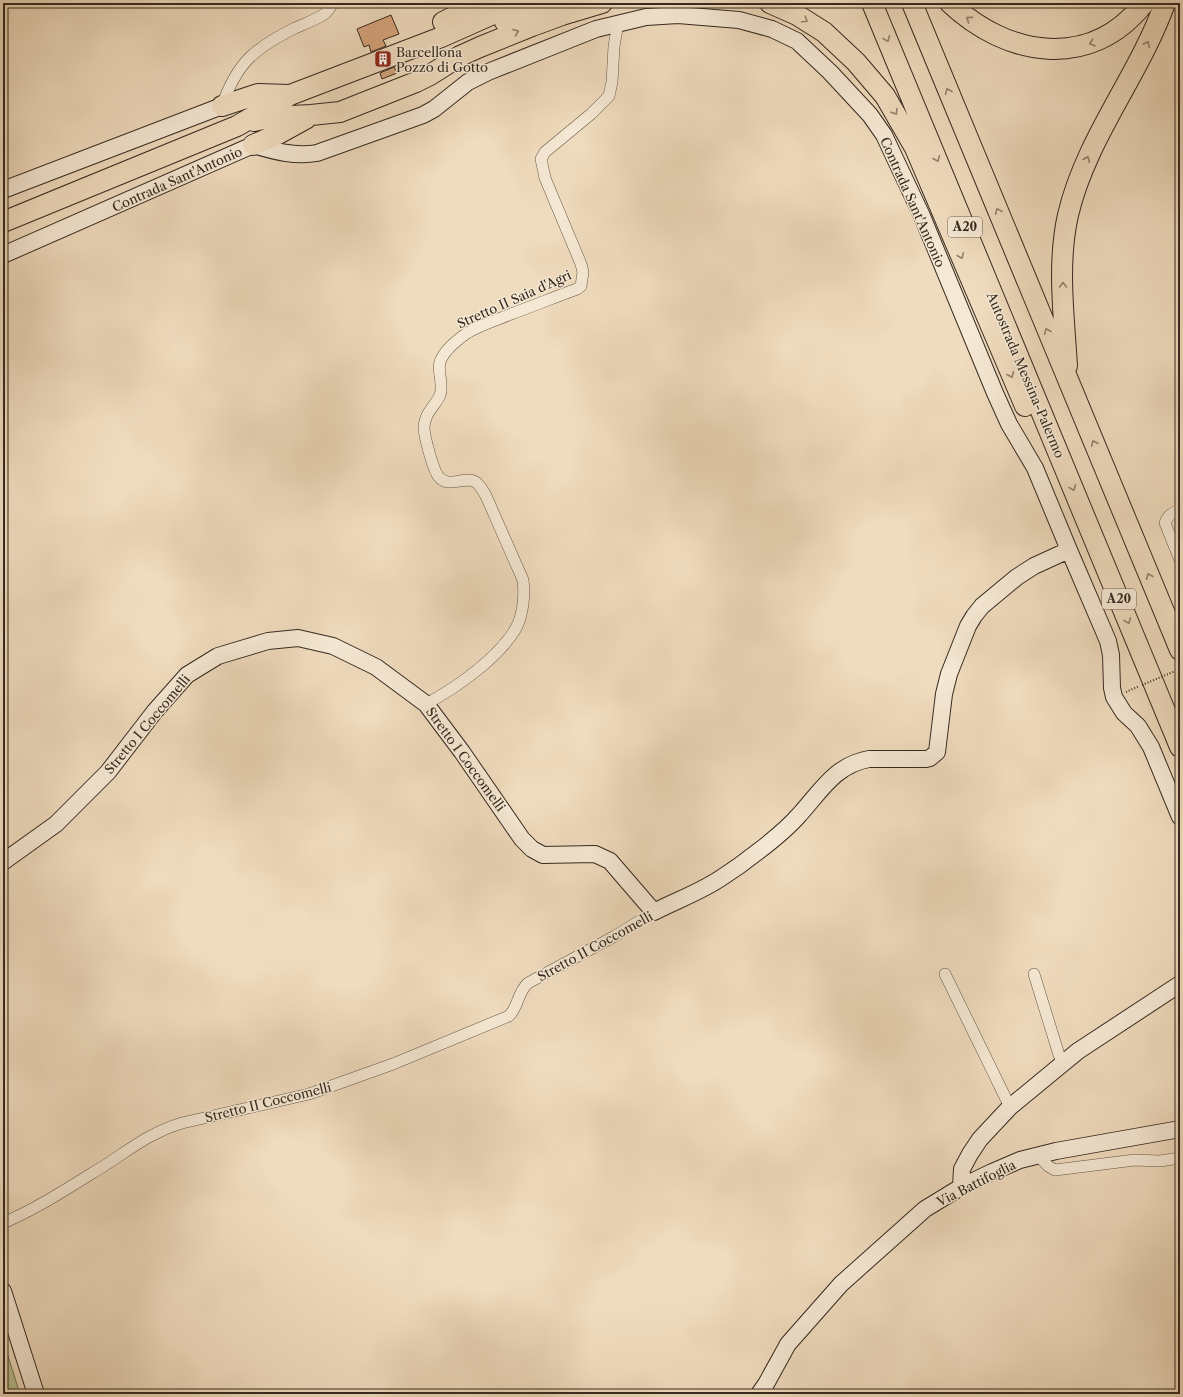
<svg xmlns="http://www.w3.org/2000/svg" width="1183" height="1397" font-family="'Libre Caslon Text',serif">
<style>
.green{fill:#b7c193;stroke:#767559}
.building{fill:#d5a37c;stroke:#35291f}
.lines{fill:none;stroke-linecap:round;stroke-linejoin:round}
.street-casing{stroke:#645646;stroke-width:12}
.secondary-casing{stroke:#35291f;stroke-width:18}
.highway-casing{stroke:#35291f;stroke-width:22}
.path{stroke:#35291f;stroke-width:2;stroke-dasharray:1 2;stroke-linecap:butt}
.street{stroke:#f5e8d4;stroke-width:11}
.secondary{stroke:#f5e8d4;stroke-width:16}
.highway{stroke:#efdbbd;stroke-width:20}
.path-bridge{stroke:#35291f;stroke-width:2;stroke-dasharray:1 2;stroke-linecap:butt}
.oneway{stroke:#92826e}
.labels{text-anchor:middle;stroke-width:3;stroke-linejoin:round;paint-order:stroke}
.shield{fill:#f5e8d4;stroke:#6f6255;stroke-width:1}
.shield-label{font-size:12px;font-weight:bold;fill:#35291f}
.poi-label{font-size:13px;fill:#35291f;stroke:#f5e8d4;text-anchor:start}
.street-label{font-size:13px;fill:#35291f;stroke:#f5e8d4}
</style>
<rect width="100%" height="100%" fill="#efdbbd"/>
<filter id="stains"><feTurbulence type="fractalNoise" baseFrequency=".005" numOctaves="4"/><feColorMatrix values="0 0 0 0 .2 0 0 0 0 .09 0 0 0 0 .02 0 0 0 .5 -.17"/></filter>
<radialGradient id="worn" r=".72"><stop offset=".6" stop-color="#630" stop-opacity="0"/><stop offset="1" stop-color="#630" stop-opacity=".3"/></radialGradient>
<path class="green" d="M3 1340 20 1394H3Z"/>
<path class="building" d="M391 15 399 34 383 40 386 46 371 52 369 45 364 47 357 29Z
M394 67 397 73 382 79 380 73Z"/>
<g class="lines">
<defs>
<path id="street" d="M222 106C237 62 255 48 295 28 304 24 315 20 323 15 328 12 330 7 333 3
M1180 510C1172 513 1168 515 1165 523L1180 560
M426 704C456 688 497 659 515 630 523 616 525 596 523 580L486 496C484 492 481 487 477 483 466 474 448 490 438 476 433 469 424 436 424 427 424 424 425 421 426 418 429 409 437 403 440 395 444 384 437 372 440 362 444 350 457 340 467 333 480 325 497 320 511 314 533 306 555 297 577 289L581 286 583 272 581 264 545 178 541 159 545 152 591 114 609 96 612 82 614 46 618 23
M945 974 1010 1107
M1034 974 1059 1055 1064 1062
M1038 1155 1048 1166 1055 1170 1135 1160 1160 1161 1180 1158
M3 1223C40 1207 73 1185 107 1164 133 1147 152 1132 182 1123L309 1094 393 1064 509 1016C519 1006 517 993 528 983L615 936 654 912"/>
<path id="secondary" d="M3 190 222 106
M3 255 253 145C274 151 295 157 317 153L423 115 434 109 468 82 488 72 596 29 646 17 678 15 739 20 772 29 797 41 830 72 870 115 884 135 922 216 995 393 1009 424 1035 468 1069 550 1108 641 1111 655 1112 688 1114 697 1124 713 1138 726 1151 747 1180 817
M3 862 56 824 108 772 155 711 187 675 218 656 268 641 298 638 333 646 376 667 426 704 462 752 522 839 532 849 543 855 595 854 610 861 654 912C677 900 703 891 724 876 735 869 746 861 756 853 772 841 787 829 800 814 821 791 835 765 869 759H926L930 758 937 752 944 694 949 674 968 626 974 616 982 606 1017 577 1034 566 1069 550
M961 1187 962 1169 970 1154 980 1139 1010 1107 1078 1051 1180 984
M3 1291 36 1394
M759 1394 766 1384 788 1344 841 1284 925 1209 961 1187 992 1172 1020 1160 1056 1151 1180 1129"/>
<path id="highway" d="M770 3 797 15 824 32 856 62 885 96 915 148 1025 406
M872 3 1180 747
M912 3 1180 650
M950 3C1007 57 1091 71 1144 3
M443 22 481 3
M505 22 550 3
M222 106 258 94 290 95
M254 121 272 117 311 115 340 112 416 82 430 75 460 56 480 47 532 26 562 15 602 3
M253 145 278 134 307 118
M3 222 237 126 290 95 439 38 518 3
M1067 366C1064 316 1057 264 1068 215 1086 138 1139 76 1165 3"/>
</defs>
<use href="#street" class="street-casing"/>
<use href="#secondary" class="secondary-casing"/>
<use href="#highway" class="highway-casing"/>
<path class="path" d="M1126 692 1139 686"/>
<use href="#street" class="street"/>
<use href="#secondary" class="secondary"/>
<use href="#highway" class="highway"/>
<path class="path-bridge" d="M1142 685 1180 669"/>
</g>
<defs><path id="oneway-chevron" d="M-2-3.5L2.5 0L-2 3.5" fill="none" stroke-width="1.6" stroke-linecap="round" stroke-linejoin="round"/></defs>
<g class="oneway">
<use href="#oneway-chevron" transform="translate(969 19) rotate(-144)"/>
<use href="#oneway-chevron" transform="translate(805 20) rotate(31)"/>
<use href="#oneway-chevron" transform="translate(516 32) rotate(-22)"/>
<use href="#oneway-chevron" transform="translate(887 39) rotate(68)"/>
<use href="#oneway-chevron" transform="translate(1092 43) rotate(161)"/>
<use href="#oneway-chevron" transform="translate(1147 44) rotate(-63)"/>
<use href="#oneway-chevron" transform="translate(948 91) rotate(-112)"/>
<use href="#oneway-chevron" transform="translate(895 112) rotate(58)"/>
<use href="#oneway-chevron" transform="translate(937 159) rotate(67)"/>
<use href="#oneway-chevron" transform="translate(1087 159) rotate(-67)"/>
<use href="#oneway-chevron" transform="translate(998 211) rotate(-112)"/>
<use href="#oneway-chevron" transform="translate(961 256) rotate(67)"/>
<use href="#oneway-chevron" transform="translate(1063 285) rotate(-91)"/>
<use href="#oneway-chevron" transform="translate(1047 331) rotate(-113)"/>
<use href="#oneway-chevron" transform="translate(1011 375) rotate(67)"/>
<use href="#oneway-chevron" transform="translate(1094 443) rotate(-113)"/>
<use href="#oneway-chevron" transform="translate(1073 488) rotate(68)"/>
<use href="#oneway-chevron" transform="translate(1149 576) rotate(-113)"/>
<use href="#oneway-chevron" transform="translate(1128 621) rotate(68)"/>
</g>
<defs>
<symbol id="building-square" viewBox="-11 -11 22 22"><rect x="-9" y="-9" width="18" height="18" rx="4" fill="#8f2418" stroke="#f5e8d4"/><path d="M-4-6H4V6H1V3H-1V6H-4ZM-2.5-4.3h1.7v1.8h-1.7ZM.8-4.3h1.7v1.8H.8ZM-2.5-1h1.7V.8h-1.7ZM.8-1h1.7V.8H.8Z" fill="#fff"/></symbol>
</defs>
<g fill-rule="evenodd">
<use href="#building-square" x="373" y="49" width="20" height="20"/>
</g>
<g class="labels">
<g class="shield">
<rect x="948" y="217" width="34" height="20" rx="3"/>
<rect x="1102" y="589" width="34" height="20" rx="3"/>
</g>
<g class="shield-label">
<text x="965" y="231">A20</text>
<text x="1119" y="603">A20</text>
</g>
<g class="poi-label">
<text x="396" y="57">Barcellona<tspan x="396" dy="15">Pozzo di Gotto</tspan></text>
</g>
<g class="street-label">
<text transform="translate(177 179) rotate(-24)" y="5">Contrada Sant'Antonio</text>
<text transform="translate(913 202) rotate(66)" y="5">Contrada Sant'Antonio</text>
<text transform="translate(514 299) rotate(-24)" y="5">Stretto II Saia d'Agri</text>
<text transform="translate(1026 375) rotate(67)" y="5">Autostrada Messina-Palermo</text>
<text transform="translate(147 724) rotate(-50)" y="5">Stretto I Coccomelli</text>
<text transform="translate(466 759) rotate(54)" y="5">Stretto I Coccomelli</text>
<text transform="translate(595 946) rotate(-29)" y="5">Stretto II Coccomelli</text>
<text transform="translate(268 1102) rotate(-14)" y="5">Stretto II Coccomelli</text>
<text transform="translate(976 1183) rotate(-27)" y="5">Via Battifoglia</text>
</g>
</g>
<rect width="1183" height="1397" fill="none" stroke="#efdbbd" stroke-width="16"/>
<rect x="4" y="4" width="1175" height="1389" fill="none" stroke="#35291f" stroke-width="2"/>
<rect x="8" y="8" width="1167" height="1381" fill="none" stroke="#35291f"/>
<rect width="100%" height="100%" filter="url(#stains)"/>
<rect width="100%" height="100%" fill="url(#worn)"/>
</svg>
